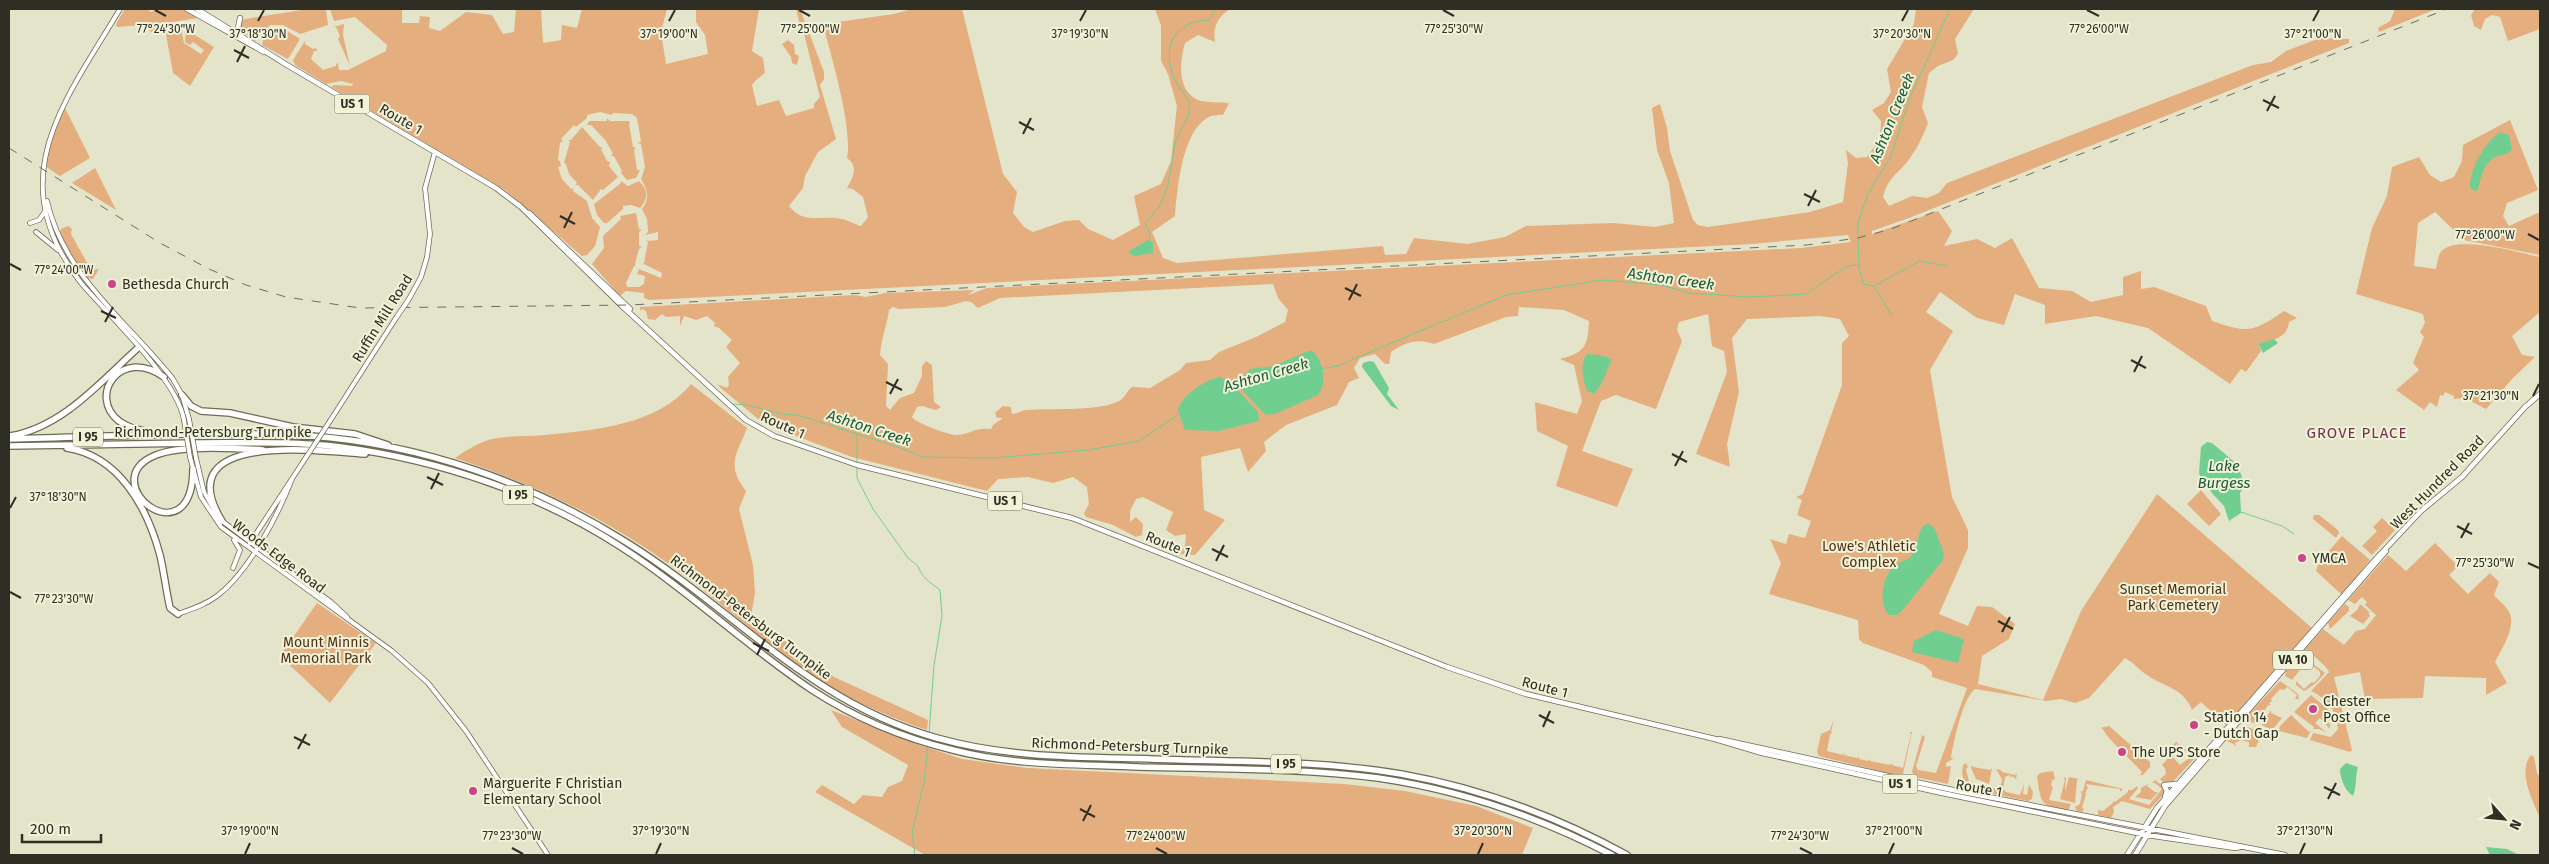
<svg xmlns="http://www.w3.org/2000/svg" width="2549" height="864" font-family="'Fira Sans',sans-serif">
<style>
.green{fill:#e4ae7f;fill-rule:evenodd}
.water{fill:#71ce91}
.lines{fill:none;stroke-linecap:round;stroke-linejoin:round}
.stream{stroke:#71ce91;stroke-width:1}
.secondary-casing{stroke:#6c6c55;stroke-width:5.5}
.primary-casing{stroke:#6c6c55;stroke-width:6}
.highway-casing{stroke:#6c6c55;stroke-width:8}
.secondary{stroke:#fff;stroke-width:4}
.primary{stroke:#fff;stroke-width:4.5}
.highway{stroke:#fff;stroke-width:5.5}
.rail{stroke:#6d6d5e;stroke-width:1;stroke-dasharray:9 9;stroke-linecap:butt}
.secondary-bridge-casing{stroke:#6c6c55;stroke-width:5.5;stroke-linecap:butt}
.secondary-bridge{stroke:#fff;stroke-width:4}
.ticks{fill:none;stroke:#2e2e25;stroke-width:2}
.poi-dot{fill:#ca4588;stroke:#f1f2d8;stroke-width:2}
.labels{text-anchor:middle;stroke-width:4;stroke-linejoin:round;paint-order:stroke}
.shield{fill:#f1f2d8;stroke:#68695b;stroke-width:1}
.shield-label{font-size:12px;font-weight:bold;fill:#2e2e25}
.street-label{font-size:14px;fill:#2e2e25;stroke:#f1f2d8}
.poi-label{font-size:14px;fill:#2e2e25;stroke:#f1f2d8;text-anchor:start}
.park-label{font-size:14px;fill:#503113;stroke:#f1f2d8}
.water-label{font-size:15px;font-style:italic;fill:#195c34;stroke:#f1f2d8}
.neighbourhood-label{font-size:15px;letter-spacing:1px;fill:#733151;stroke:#f1f2d8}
.ticks-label{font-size:12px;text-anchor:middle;fill:#2e2e25;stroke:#f1f2d8;stroke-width:4;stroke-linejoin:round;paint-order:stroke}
</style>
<rect width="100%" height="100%" fill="#e4e4cb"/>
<path class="green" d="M125 9H146L151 12C163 4 188 8 198 18L166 23 117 27 116 24Z
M308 9H326L328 25 300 34 283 25H270L255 41 240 30 241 21 245 19Z
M330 9H402V23H419L420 16 430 17 429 28 440 31 466 12 492 15 503 34 514 32 516 9H541L543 43 561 40 562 25 577 28 582 9H667L661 32 666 64 708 54 705 35 696 22V9H759L752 51 763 58 765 73 756 80 752 85 757 106 779 100 786 116 814 108V104L820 97 804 34 802 33 796 9H800L824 72V79L820 85 836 139 818 152 805 176 803 188 789 206C805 226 822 214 842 219 848 220 854 224 861 226L868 217 863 197 853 189 847 188C853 177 859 167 847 158 853 128 831 56 823 24L894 14 912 9H962L1003 174 1017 192 1013 213 1024 227 1033 232 1065 221 1079 220 1088 229 1113 240 1140 225 1134 196 1161 184 1171 161 1177 106 1168 74 1161 61V25L1155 9H1230C1217 18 1213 26 1215 42L1198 35 1185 43C1180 61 1176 90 1198 100 1206 103 1220 102 1229 103L1223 115C1218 115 1211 115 1207 118 1182 133 1177 189 1175 216L1152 232 1163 258 1177 263 1383 246 1385 255 1406 254 1414 238 1467 244 1505 237 1526 226 1614 223 1655 227 1674 223 1669 183 1657 150 1652 108 1660 104 1667 128 1670 151 1693 220 1698 225 1708 227 1810 212 1843 202 1848 163 1846 150 1856 158 1867 157 1880 139 1881 121 1872 110 1884 103 1891 92 1887 69 1914 24 1916 9H1974L1955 39 1958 54 1953 60 1938 66 1929 73 1922 107 1928 123C1923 136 1918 147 1910 158 1898 175 1889 175 1883 197L1889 206 1912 196 1927 198 1939 193 1947 183 2253 65 2271 62 2286 51 2320 38 2349 39V43L1909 218 1872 231V234L1938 211 1952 231 1944 246 1977 239 1995 248 2012 238 2039 288 2072 291 2091 302 2123 295V277L2141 271V289L2154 287 2206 306 2212 321C2248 333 2252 333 2284 311L2297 318 2289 322C2287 339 2272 340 2258 344L2261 351 2246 372 2241 369 2230 384 2148 328 2096 316 2045 324V305L2015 294 2004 325 1977 318 1940 292 1926 312 1953 331 1930 370 1952 497 1968 530V548L1939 614 1968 626 1977 606 1992 607 2015 624 2009 639 1982 656 1978 684 2043 700 2081 611 2157 494 2312 628 2227 726 2201 702 2192 710C2184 688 2164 687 2147 675 2139 670 2134 663 2125 658L2089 698 2075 703 2061 699 2047 701 1975 689C1962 699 1954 742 1951 757L1953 759 1946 763V767L1951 766 1948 784 1915 777 1912 772 1922 735 1925 737 1916 766 1918 770 1936 773 1967 688 1932 677V672L1924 665 1863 643 1859 639 1858 620 1769 594 1781 563 1770 539 1786 544 1789 534 1805 538 1811 521 1797 515 1802 500 1796 497 1803 494 1842 385V343L1849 336 1840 319 1820 316 1747 319 1732 338 1739 392 1727 444 1730 467 1696 454 1727 372 1724 351 1712 346 1708 314 1679 322 1677 330 1682 341 1656 409 1616 395 1601 401 1582 451 1633 469 1617 507 1556 486 1568 446 1537 431 1535 402 1577 414 1582 401 1574 365 1560 359C1584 353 1588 347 1589 321L1564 310 1519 307 1518 316 1506 317 1434 344C1418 338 1405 342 1391 352L1389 364H1385L1375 354 1360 358 1354 368 1359 378 1349 382 1337 405 1286 425 1264 442 1266 451 1248 472 1240 448 1201 457 1204 510 1225 520 1195 555 1180 554 1185 545 1186 534 1175 536 1166 530 1173 512 1143 497 1136 499 1130 511V522L1136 517 1143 524 1142 535 1136 537 1113 525 1086 517 1084 513 1089 504 1087 487 1073 477 1053 483 1028 477 998 479 987 491 852 457 817 444 763 423 722 389 717 384 727 388 729 385 728 377 740 363 726 347 732 340 719 328 714 326 715 323 707 316 696 320 684 316 680 326V316L666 317 662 314 655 320 648 319 646 311 642 309 640 311V307L855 295 866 297 885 293 974 290 968 295 987 288 1801 248 1851 242 1848 235 1752 244 649 300 644 298V293L626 291 620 296 592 264 604 248 603 236 621 219 620 216 636 213 639 229 642 230 639 232V246L642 247 639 249 635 264 636 266H634L626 283 627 287H639L644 284 645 276 637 274 639 269 661 278 662 273 644 264 641 265 644 263 648 242 646 241V239L647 241 658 240V232L645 235 648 232 647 219 642 209C650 198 648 191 641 179L645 167 641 144 638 143 641 141 637 118 632 114 613 113 612 115 600 112 587 115V118L576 127 574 125 561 139 563 141 560 143 558 160 560 161 561 166 558 167 562 179 571 189 573 188V191L587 201 592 218 600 227 595 246 587 255 582 256 505 190 331 87 334 85 352 86 353 84 341 81 326 84 295 65 293 60 305 41V44L313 49 316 48 317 51H314L311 59 323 70 336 66V64L338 63 339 70H348L386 51 387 45 355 17 334 21ZM1273 284 1278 298 1288 310 1285 322 1256 337 1219 352 1210 360 1186 363 1180 370 1150 388 1132 387C1127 391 1126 395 1122 399 1106 412 1048 408 1027 410 1022 410 1017 414 1012 414L1011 407 1003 406 995 413 997 418H1003L993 425 991 429C973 427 970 435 956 435 949 435 915 423 912 417L917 407 922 406 936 410 941 407 934 402 932 365 926 361 922 366V376L914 393 900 398 890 410 886 406 888 364 880 355C881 339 887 326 889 310L893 307 899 309 945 307 966 301 971 302 978 308 1000 298Z
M2395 9H2436L2379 32 2378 28 2390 21Z
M2475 9H2540V29L2508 41 2500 17 2492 15 2485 19 2481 30 2474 26 2471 15Z
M184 23H190L191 35H195L214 47 190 86 173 73 165 29 151 32 149 30 151 28 180 24 184 43 201 54 204 50 193 42 190 45 185 42 186 31 183 26Z
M344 24 343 35 350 66 338 39 340 36 336 27H333Z
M273 28 284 29 300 39 288 59 262 45 265 33Z
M788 40 794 45 795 54 799 56 797 65 792 63 791 57 782 44Z
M64 106 90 158 60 176 45 166 48 150Z
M607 118 610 121H630L629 124 633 147 636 148 634 150 637 170H640L636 178 627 180 621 173 622 171 614 156H611L613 154 606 141 591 125H587L589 121H607Z
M2510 120 2538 190 2507 203 2503 216 2509 226 2540 212V255L2464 240 2435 212 2418 223 2414 266 2436 269C2437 264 2438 257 2440 253 2452 233 2521 253 2540 257V312L2512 336 2522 355 2535 357 2512 379 2486 409 2465 398 2454 399V396L2445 392 2443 396 2440 395 2437 407 2430 402 2424 410 2396 390 2419 370 2413 363 2424 337 2420 332 2425 323 2423 314 2356 294 2372 228 2387 196 2392 167 2419 157 2430 175 2441 182 2454 177 2462 161 2463 145Z
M582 127 600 147H603L601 149 607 161 610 162 609 166 618 177 603 190 601 189 593 200 578 185H575L577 183 569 174 566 164 564 163 570 142 568 140H571Z
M95 168 116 210 72 183Z
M621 181 628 186 639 181C648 190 649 198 640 208L631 205 623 206V209L607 223H604L597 215 594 204 620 184Z
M68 226 72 229 71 234 91 270 99 269 93 279 87 278 70 255 60 232 61 229Z
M691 384 747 428C736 456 726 465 746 491L739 509 753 565 755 593 751 616 834 677 928 720 927 730C879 714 831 691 790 660 752 631 716 599 677 570 610 520 534 484 455 458 465 451 476 444 488 440 506 435 526 437 545 435 595 430 658 425 691 384Z
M2201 490 2221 514 2209 526 2187 504Z
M2314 515H2319L2338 530 2339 533 2336 538 2313 519Z
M2382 518 2395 530 2372 555 2362 546 2377 531 2373 527Z
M2342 536 2370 560 2342 595 2316 571 2319 562Z
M2435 543 2458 566 2449 575 2468 594 2490 573 2499 582 2494 595C2498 600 2505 605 2508 610 2518 625 2502 648 2495 662L2507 683 2486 695V678L2425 676 2423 698 2365 699 2360 672 2334 677 2352 750 2350 752 2310 740 2313 733 2331 737 2338 729C2336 709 2327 699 2311 691L2329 672 2326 667 2313 655 2309 661 2325 673 2315 684 2304 691 2296 685V681L2304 689 2312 682 2314 683 2320 676V672L2307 661 2292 680 2285 676 2286 671 2323 629 2344 645 2356 631 2365 629 2376 615 2365 605 2367 602 2362 597 2355 604 2348 600 2388 555 2406 571Z
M317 603 376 643 330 703 280 656Z
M2345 604 2349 607V611L2330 629 2328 623Z
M2360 604 2371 613 2368 612 2370 616 2363 624 2350 616 2357 610Z
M2280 681 2298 694 2299 699H2295L2297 695 2287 687 2284 690 2280 689 2271 699 2272 701 2269 703 2271 705H2268L2259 719 2258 724 2247 721V716Z
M2311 695 2330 711 2323 718 2330 724V729L2320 718 2315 723 2327 733 2319 729H2313L2314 727 2294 712Z
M831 710 920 745 962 759 1027 768 1344 784 1405 791 1476 806 1533 828 1522 855H925L815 792 822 785 854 804 863 795 882 797 888 787 902 781 908 765 842 727Z
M2271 710V713L2282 718 2272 730 2262 725Z
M2291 715 2309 732 2311 730 2307 738 2279 731 2280 726Z
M1834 718 1831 732 1833 733 1830 734 1827 751 1843 755 1844 752V755L1857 758 1859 757V759L1868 761 1869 759 1870 761 1890 765 1892 763V765L1903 768 1911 734 1909 732H1912L1903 774 1899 776 1819 756 1817 752 1821 734 1830 730Z
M2109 726 2150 762V767L2143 775H2140L2142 772C2134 763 2105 736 2103 729L2100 728Z
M2247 727 2262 732 2256 747H2249V742L2241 740 2235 743 2237 746 2226 740 2231 734 2243 740 2246 730 2248 728Z
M2176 742 2193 756 2194 759 2171 784H2165L2160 779 2166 774 2165 768 2162 765 2171 755 2180 765 2188 759 2189 754 2177 744 2167 752V755L2165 753Z
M2531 755 2534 757 2537 773 2540 777V818C2533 801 2517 772 2531 755Z
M1966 763 1968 767 1966 769 1969 782 2000 790 2002 779 1996 769 2001 770 2002 772 2015 775 2017 773 2016 779 2012 776 2010 778V775L2005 777 2003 789 2006 792 2020 795 2024 784 2023 794 2027 795 2029 784 2033 792 2032 799 2028 801 1970 789C1963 783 1961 774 1963 765Z
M1972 765 1973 767 1990 770 1992 768 1989 784 1976 779 1971 768Z
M2053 771 2055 779 2052 780 2051 786 2053 787 2049 800 2071 804 2068 810C2040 806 2041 804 2037 776L2040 773Z
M2063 777 2066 778 2065 792 2069 777 2079 779 2077 780 2075 803 2060 799 2065 780Z
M2086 780 2123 789 2120 792V789L2086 784 2088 788 2085 793 2086 794 2082 808 2084 809 2082 812 2077 811 2075 807 2080 804 2082 793 2080 792 2083 791Z
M2155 780 2165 788V793L2150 809 2122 801 2113 807 2114 812 2111 818 2098 815V810L2103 811 2113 803V801L2115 802 2128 792V790H2132L2137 786 2138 788 2129 799 2149 805 2162 789 2155 783H2152Z
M2148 784 2147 786 2155 792H2158L2151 800 2135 797 2141 792V788Z"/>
<path class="water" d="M2500 132 2509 135 2512 149C2508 155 2504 154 2498 156 2485 160 2480 178 2478 190L2474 191 2470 187C2470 169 2485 142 2500 132Z
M1148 240 1153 242V253L1134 256 1130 254 1129 251Z
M2274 339 2278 343 2263 353 2258 344Z
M1308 351H1313C1323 362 1328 383 1318 395L1275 414 1266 415 1241 389 1240 381 1250 369 1274 366Z
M1587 354 1599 355 1612 359C1606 371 1603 385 1594 394L1587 391C1583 378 1579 366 1587 354Z
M1370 361 1374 362 1389 388 1387 394 1399 410 1391 406 1362 367 1363 363Z
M1220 377 1230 382 1258 412 1259 421 1219 431 1185 430 1178 410C1181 396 1206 379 1220 377Z
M2207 442 2212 443 2238 465 2242 478 2246 483 2240 493 2241 513 2229 521 2224 506 2211 492 2208 482 2201 479 2199 473 2201 447Z
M1927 524 1934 527 1944 553 1943 560 1901 612 1897 615H1889C1877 603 1883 575 1895 565 1901 560 1908 561 1912 555L1922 527Z
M1936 630 1964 639 1958 663 1912 652 1914 641Z
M2346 763 2358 767C2355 777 2357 786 2353 796 2345 791 2340 778 2340 769Z
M2486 847 2507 849 2519 855H2490Z"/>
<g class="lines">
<path class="stream" d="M1858 234V223L1868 194 1891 156 1909 100 1950 9
M1858 238 1859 266 1863 284 1874 286 1892 316
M1150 240 1149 232 1145 223 1159 207 1168 186 1175 143 1188 116 1190 103C1186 95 1179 88 1175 80 1161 48 1173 21 1209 20L1216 9
M1874 286 1920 261 1947 266
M1320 369 1337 366 1506 295 1602 280 1660 285 1690 293 1750 297 1806 294 1844 268 1853 265 1859 266
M734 404C757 404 775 416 798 415L898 447 922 457 993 458 1088 450 1139 441 1178 415
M857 464V434
M857 467V478L873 509 908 558 918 566C921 577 931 583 940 590L942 616 934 665 929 734
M2241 512 2282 526 2294 534
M915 855 912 832 924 783 928 745"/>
<defs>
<path id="secondary" d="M120 9C64 103 0 178 81 283 110 317 177 379 184 420
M47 201C64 276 127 321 173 379L182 395 189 419
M30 223 39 220 46 210
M36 232 58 250
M409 299 421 277 427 257 430 234 425 188 435 152
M330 421 396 318
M190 457 201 497 221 527 392 651 428 683 466 731 548 855
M196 458 204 492 218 516
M222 521 331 602 347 617
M250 543 303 462
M233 568 240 550 234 540
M178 614C192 609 205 605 217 596 249 572 278 515 292 479"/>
<path id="primary" d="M187 9 264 52
M197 9 287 65 496 188 521 207
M240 18 238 28 242 33
M519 205 622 306 746 420 774 436 857 465 1072 518 1447 667 1526 694 1715 739 1762 753 1942 793 2147 835 2235 848 2240 847
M529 213 630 309
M1719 739 1948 789 2285 855
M2165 797 2167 791 2164 785 2177 784
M2127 855 2157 808 2375 560 2421 511 2462 477 2525 407 2540 394
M2135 855 2165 806 2386 551"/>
<path id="highway" d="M182 395 191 406 201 411 230 413 293 427 355 434 388 445
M156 433C144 431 130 429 119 421 87 396 121 346 164 377
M10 436C63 427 100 382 138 348
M9 439C109 437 210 430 310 436 422 444 532 483 626 542 734 609 810 703 937 738 1008 758 1079 757 1151 759 1234 762 1319 760 1401 774 1480 788 1556 816 1627 855
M9 446C71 445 134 444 197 443 245 443 293 441 341 447 439 460 538 493 621 547 688 590 746 646 812 690 855 718 903 738 953 750 1014 766 1077 764 1139 767 1219 769 1300 768 1378 778 1460 790 1539 817 1612 855
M67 448C119 456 147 507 160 555 164 572 166 590 170 608L178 614
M193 469C192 562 91 481 156 455 180 445 236 448 263 450
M222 521C166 430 322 451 365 454"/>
</defs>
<use href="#secondary" class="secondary-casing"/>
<use href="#primary" class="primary-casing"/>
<use href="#highway" class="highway-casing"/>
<use href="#secondary" class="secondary"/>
<use href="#primary" class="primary"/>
<use href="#highway" class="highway"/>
<path class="rail" d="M9 148 160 243 209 269 246 285 286 297 360 308 629 305 1807 245 1858 238 1891 229 2447 9"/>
<defs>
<path id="secondary-bridge" d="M396 318 409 299
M189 419 196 458
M184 420 190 457
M303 462 330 421"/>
</defs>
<use href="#secondary-bridge" class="secondary-bridge-casing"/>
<use href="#secondary-bridge" class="secondary-bridge"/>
</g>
<path class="ticks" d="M155 10 166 16M799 10 810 16M1443 10 1454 16M2087 10 2099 16M258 21 264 10M669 21 675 10M1080 21 1086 10M1902 21 1908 10M2313 21 2319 10M234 50 249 58M237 62 245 46M2263 100 2279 108M2267 111 2275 96M1019 122 1034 130M1023 134 1031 118M1804 194 1820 202M1808 206 1816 190M560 216 575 224M564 228 572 212M2528 234 2539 240M10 264 21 270M1345 288 1361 296M1349 300 1357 284M101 311 116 318M105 322 113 307M2131 360 2146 368M2134 372 2142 356M886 382 902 390M890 394 898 379M2533 396 2539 384M1672 454 1687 462M1675 466 1683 451M427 477 443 485M431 489 439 473M10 508 16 497M2457 526 2472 534M2461 538 2469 523M1212 549 1228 557M1216 561 1224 545M2528 563 2539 568M10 592 21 598M1998 621 2013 629M2002 632 2010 617M753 643 769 651M757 655 765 639M1539 715 1554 723M1543 727 1550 711M294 737 310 745M298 749 306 734M2324 787 2340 795M2328 799 2336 783M1080 809 1095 817M1083 821 1091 805M512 848 523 854M1156 848 1167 854M1800 848 1812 854M245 854 250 843M656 854 661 843M1478 854 1483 843M1889 854 1894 843M2300 854 2305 843"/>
<g class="poi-dot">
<circle cx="112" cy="284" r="5"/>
<circle cx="2302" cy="558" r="5"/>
<circle cx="2313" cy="709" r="5"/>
<circle cx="2194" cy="725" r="5"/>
<circle cx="2122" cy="752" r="5"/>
<circle cx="473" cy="791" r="5"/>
</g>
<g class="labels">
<g class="shield">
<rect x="334.5" y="94.5" width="35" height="19" rx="4"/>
<rect x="73" y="427.5" width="30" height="19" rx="4"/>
<rect x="503" y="485.5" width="30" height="19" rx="4"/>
<rect x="987.5" y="491.5" width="35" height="19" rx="4"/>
<rect x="2273" y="650.5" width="40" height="19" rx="4"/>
<rect x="1271" y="754.5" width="30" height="19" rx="4"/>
<rect x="1882.5" y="774.5" width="35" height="19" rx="4"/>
</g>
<g class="shield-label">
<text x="352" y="108">US 1</text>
<text x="88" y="441">I 95</text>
<text x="518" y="499">I 95</text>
<text x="1005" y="505">US 1</text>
<text x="2293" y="664">VA 10</text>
<text x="1286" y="768">I 95</text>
<text x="1900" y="788">US 1</text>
</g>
<g class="street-label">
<text transform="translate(401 119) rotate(30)" y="5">Route 1</text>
<text transform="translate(382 318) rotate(-58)" y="5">Ruffin Mill Road</text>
<text transform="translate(783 425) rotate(24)" y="5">Route 1</text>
<text x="213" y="437">Richmond-Petersburg Turnpike</text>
<text transform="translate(2437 482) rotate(-45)" y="5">West Hundred Road</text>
<text transform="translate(1168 544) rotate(22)" y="5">Route 1</text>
<text transform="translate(279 556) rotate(37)" y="5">Woods Edge Road</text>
<text transform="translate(751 617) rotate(37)" y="5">Richmond-Petersburg Turnpike</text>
<text transform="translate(1545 687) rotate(15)" y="5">Route 1</text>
<text transform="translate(1130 746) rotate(2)" y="5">Richmond-Petersburg Turnpike</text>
<text transform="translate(1979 788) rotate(10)" y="5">Route 1</text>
</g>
<g class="poi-label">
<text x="122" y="289">Bethesda Church</text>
<text x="2312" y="563">YMCA</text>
<text x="2323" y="706">Chester<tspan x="2323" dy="16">Post Office</tspan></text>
<text x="2204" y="722">Station 14<tspan x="2204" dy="16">- Dutch Gap</tspan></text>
<text x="2132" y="757">The UPS Store</text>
<text x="483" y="788">Marguerite F Christian<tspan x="483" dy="16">Elementary School</tspan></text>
</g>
<g class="park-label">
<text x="1869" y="551">Lowe's Athletic<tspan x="1869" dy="16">Complex</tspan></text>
<text x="2173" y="594">Sunset Memorial<tspan x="2173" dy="16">Park Cemetery</tspan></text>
<text x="326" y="647">Mount Minnis<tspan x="326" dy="16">Memorial Park</tspan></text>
</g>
<g class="water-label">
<text transform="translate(1892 118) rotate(-68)" y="5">Ashton Creeek</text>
<text transform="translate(1671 279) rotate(8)" y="5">Ashton Creek</text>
<text transform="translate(1266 375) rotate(-16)" y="5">Ashton Creek</text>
<text transform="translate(869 428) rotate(18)" y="5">Ashton Creek</text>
<text x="2224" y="471">Lake<tspan x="2224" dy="17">Burgess</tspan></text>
</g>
<g class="neighbourhood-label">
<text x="2357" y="438">GROVE PLACE</text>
</g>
</g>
<g class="ticks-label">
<text x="166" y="33">77°24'30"W</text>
<text x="810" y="33">77°25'00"W</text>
<text x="1454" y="33">77°25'30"W</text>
<text x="2099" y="33">77°26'00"W</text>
<text x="258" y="38">37°18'30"N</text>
<text x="669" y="38">37°19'00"N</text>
<text x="1080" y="38">37°19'30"N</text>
<text x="1902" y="38">37°20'30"N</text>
<text x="2313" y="38">37°21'00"N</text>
<text x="2485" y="239">77°26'00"W</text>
<text x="64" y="274">77°24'00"W</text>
<text x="2491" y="400">37°21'30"N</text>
<text x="58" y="501">37°18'30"N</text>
<text x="2485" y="567">77°25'30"W</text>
<text x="64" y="603">77°23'30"W</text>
<text x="250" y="835">37°19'00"N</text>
<text x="661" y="835">37°19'30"N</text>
<text x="1483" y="835">37°20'30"N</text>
<text x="1894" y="835">37°21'00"N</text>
<text x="2305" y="835">37°21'30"N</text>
<text x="1800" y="840">77°24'30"W</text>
<text x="512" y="840">77°23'30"W</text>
<text x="1156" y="840">77°24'00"W</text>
</g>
<rect width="2549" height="864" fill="none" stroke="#2e2e25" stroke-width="20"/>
<g transform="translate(2504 819) rotate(117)" stroke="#f1f2d8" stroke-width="4" paint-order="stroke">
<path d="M0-4L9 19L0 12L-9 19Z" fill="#2e2e25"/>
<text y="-8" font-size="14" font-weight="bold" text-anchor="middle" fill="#2e2e25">N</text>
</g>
<path d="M22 834v8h79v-8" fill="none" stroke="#2e2e25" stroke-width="2.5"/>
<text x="30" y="834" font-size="15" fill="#2e2e25" stroke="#f1f2d8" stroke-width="4" paint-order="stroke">200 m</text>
</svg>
